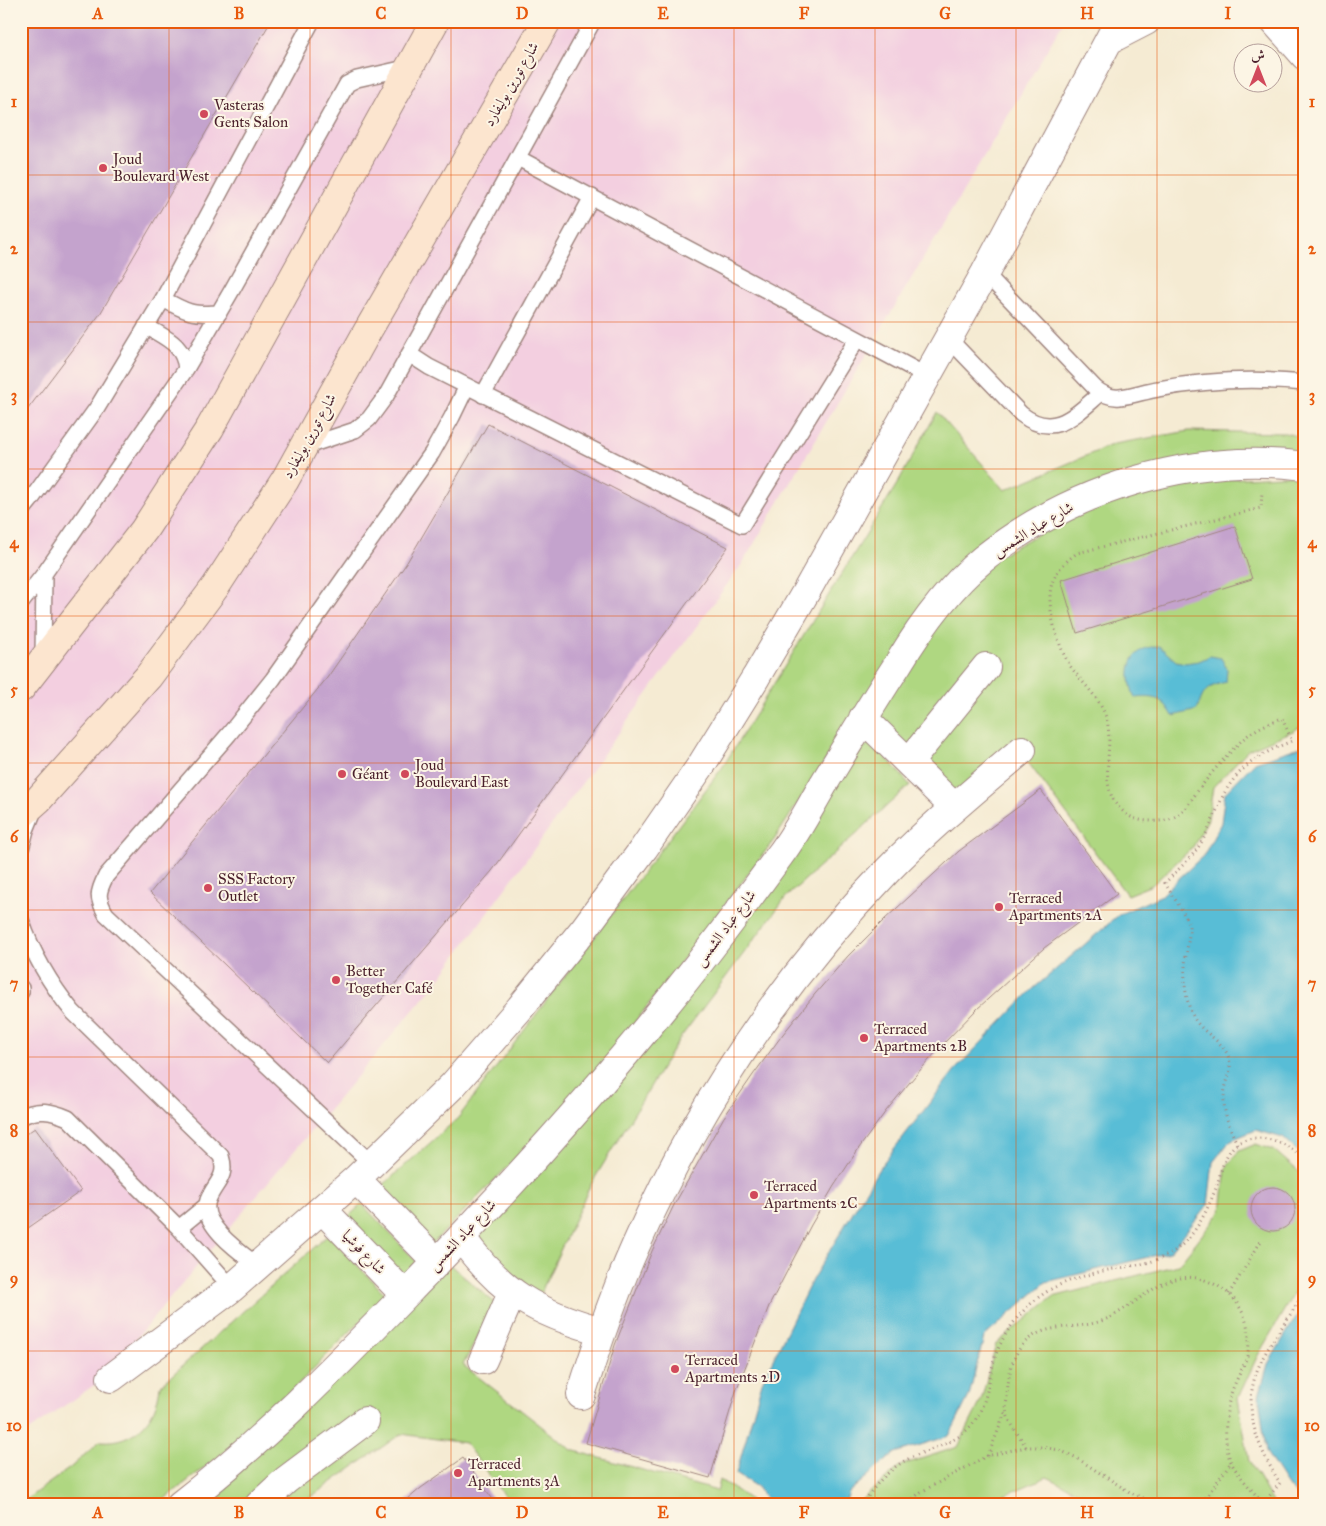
<svg xmlns="http://www.w3.org/2000/svg" width="1326" height="1526" font-family="'IM FELL Great Primer',Amiri,serif">
<style>
.built{fill:#f3cfe0}
.green{fill:#afd781;stroke:#7c7b56}
.water{fill:#58bdd6;stroke:#516e80}
.building{fill:#c4a3cd}
.lines{fill:none;stroke-linecap:round;stroke-linejoin:round}
.service-casing{stroke:#a0857f;stroke-width:18}
.minor-casing{stroke:#a0857f;stroke-width:30}
.tertiary-casing{stroke:#a0857f;stroke-width:30}
.secondary-casing{stroke:#a0857f;stroke-width:30}
.path{stroke:#a0857f;stroke-width:3;stroke-dasharray:1 4;stroke-linecap:butt}
.service{stroke:#fff;stroke-width:15}
.minor{stroke:#fff;stroke-width:28}
.tertiary{stroke:#fff;stroke-width:28}
.secondary{stroke:#fce5cf;stroke-width:28}
.grid{fill:none;stroke:#e8590c;stroke-width:1;stroke-opacity:0.55}
.poi-dot{fill:#d1495b;stroke:#fcf5e5;stroke-width:2}
.labels{text-anchor:middle;stroke-width:4;stroke-linejoin:round;paint-order:stroke}
.street-label{font-size:15px;fill:#4a1f2b;stroke:#fcf5e5}
.poi-label{font-size:15px;fill:#4a1f2b;stroke:#fcf5e5;text-anchor:start}
.neatline{fill:none;stroke:#e8590c;stroke-width:2}
.grid-label{font-size:16px;text-anchor:middle;font-weight:bold;fill:#e8590c}
</style>
<rect width="100%" height="100%" fill="#fcf5e5"/>
<filter id="ink" filterUnits="userSpaceOnUse"><feTurbulence type="fractalNoise" baseFrequency=".02" numOctaves="2"/><feDisplacementMap in="SourceGraphic" scale="10" xChannelSelector="R" yChannelSelector="G"/><feConvolveMatrix kernelMatrix="1 2 1 2 8 2 1 2 1" color-interpolation-filters="sRGB"/></filter>
<filter id="wash" filterUnits="userSpaceOnUse"><feTurbulence type="fractalNoise" baseFrequency=".0096" numOctaves="4" result="noise"/><feDisplacementMap in="SourceGraphic" scale="20" xChannelSelector="R" yChannelSelector="G"/><feGaussianBlur stdDeviation="1.12" result="paint"/><feColorMatrix in="noise" values="0 0 0 0 0 0 0 0 0 0 0 0 0 0 0 0 0 1.4 0 .05"/><feComposite in="paint" operator="in"/></filter>
<g filter="url(#wash)">
<rect width="100%" height="100%" fill="#f5ebd3"/>
<path class="built" d="M21 21H1064L742 564 437 982 100 1381 21 1436Z"/>
<path class="green" d="M937 412 1005 490 1114 444 1189 431 1285 433 1305 438V459L1171 464 985 543 856 713 774 840 584 1089 425 1251 372 1195 458 1118 722 768 897 484Z
M1297 475 1305 477V724L1293 731 1248 750 1213 787 1208 819 1193 847 1152 885 1127 895 1018 749 946 801 875 717 940 616 996 557 1083 510 1174 482Z
M865 733 910 785 786 897 678 1041 590 1186 536 1303 455 1246 598 1100Z
M1256 1144 1275 1151 1305 1177V1274L1257 1357 1238 1398 1249 1461 1273 1502 1277 1505H1102L1100 1502 1047 1477 981 1505H859L861 1500 902 1465 958 1447 981 1401 996 1344 1053 1297 1178 1265 1221 1211 1226 1168 1239 1151Z
M362 1204 416 1261 395 1285 338 1226Z
M328 1235 386 1295 257 1426 157 1505H21V1503L70 1468 100 1441C134 1444 157 1419 160 1386Z
M443 1259 495 1303 463 1365 572 1450 717 1491 720 1480 748 1498 753 1505H511L465 1443 401 1434 299 1505H186Z"/>
<path class="water" d="M1159 646 1176 661 1185 663 1199 661 1210 656 1221 658 1227 669 1226 682C1206 687 1204 690 1197 710L1173 716C1163 698 1156 696 1135 698 1128 682 1125 655 1147 648 1150 647 1155 647 1159 646Z
M1300 747 1305 749V1158L1283 1138 1256 1130 1231 1140 1213 1162 1208 1205 1169 1252 1046 1282 984 1337 969 1396 949 1436 895 1453 850 1491 844 1505H770L757 1487 736 1474 762 1382 812 1280 880 1167 955 1070 1033 989 1120 914 1160 896 1204 855 1221 823 1225 793 1255 762Z
M1305 1302V1502L1290 1489 1266 1452 1259 1396 1268 1364Z"/>
<g id="blocks">
<path class="building" d="M21 21H271L100 314 21 418Z
M488 424 728 547 492 871 327 1063 150 893 327 678 406 564Z
M1235 526 1252 579 1077 633 1061 580Z
M1041 790 1117 894 1044 948 977 1009 945 1042 915 1076 886 1111 859 1148 834 1186 811 1225 769 1306 736 1391 710 1478 586 1443 615 1345 652 1251 674 1205 724 1117 753 1075 783 1034 815 994 848 956 884 920 959 851Z
M35 1128 81 1191 21 1233V1137Z
M1251 1209a22 22 0 1 1 44 0a22 22 0 1 1-44 0Z
M463 1458 497 1505H401L421 1488Z"/>
</g>
</g>
<g filter="url(#ink)">
<use href="#blocks" fill-opacity="0" stroke="#a0857f" stroke-width="1"/>
<g class="lines">
<defs>
<path id="service" d="M518 158 927 376
M985 273 1095 388C1102 394 1110 398 1120 397 1132 396 1145 391 1158 389 1206 380 1256 378 1305 383
M163 299C186 312 192 315 219 313
M146 326C165 338 184 344 186 369
M948 338 1021 414C1054 440 1075 415 1101 393
M409 354 429 367 742 525 857 339
M483 395 592 197
M304 447 355 430 369 419 386 396 593 21
M21 512 30 501 97 408 163 299 312 21
M21 603 44 574 186 369 232 290 347 84 357 79 410 67
M43 657 44 574
M21 849 26 830 35 808
M21 920C33 955 50 984 73 1012L221 1156C228 1178 215 1182 208 1200 199 1224 241 1253 257 1265
M21 988V992
M21 1117C37 1108 52 1111 68 1118L179 1228 232 1288
M372 1164 106 914C97 898 97 893 106 876L229 734 273 679 432 453 452 417 467 386
M179 1228 207 1205"/>
<path id="minor" d="M1111 39 1146 21
M863 718 954 807
M909 762 986 667
M356 1179 437 1262
M322 1209 405 1295
M461 1237C501 1293 536 1313 602 1331
M483 1360 512 1293
M111 1378 232 1288 356 1179 453 1085 520 1008 584 929 644 848 702 764 756 677 807 590 985 273 1119 21
M581 1395C597 1344 614 1294 636 1245 697 1107 783 979 888 870 930 827 976 789 1022 750
M180 1505C267 1438 343 1359 419 1281 504 1193 587 1103 664 1007 704 958 743 906 780 855 798 831 811 805 826 780 850 741 873 702 898 664 921 626 948 588 983 559 1071 489 1192 451 1305 466
M259 1505 286 1480 365 1421"/>
<path id="tertiary" d="M1274 21 1305 56"/>
<path id="secondary" d="M21 688 144 530 210 428 435 21
M21 815 39 799 148 677 216 586 285 480 367 332 547 21"/>
</defs>
<use href="#service" class="service-casing"/>
<use href="#minor" class="minor-casing"/>
<use href="#tertiary" class="tertiary-casing"/>
<use href="#secondary" class="secondary-casing"/>
<path class="path" d="M1237 1144C1229 1126 1221 1109 1225 1089 1227 1080 1231 1072 1230 1063 1227 1041 1202 1035 1193 1016 1186 1002 1184 984 1185 968 1185 954 1190 940 1189 926 1188 918 1170 892 1165 883 1176 871 1190 860 1199 846 1209 831 1215 814 1222 798 1236 768 1263 752 1292 741L1282 718C1266 724 1252 730 1240 742 1226 756 1212 772 1200 788 1192 798 1187 809 1176 816 1169 820 1158 822 1150 821 1141 821 1132 819 1125 813 1094 790 1116 749 1106 717 1099 697 1083 684 1071 667 1063 655 1058 640 1054 626 1046 592 1048 574 1077 553L1261 508 1262 491
M1229 1294 1261 1241
M1026 1447C1020 1436 1011 1426 1007 1414 1005 1409 1007 1401 1007 1396 1009 1368 1014 1341 1044 1331 1063 1325 1084 1328 1104 1320 1137 1307 1162 1269 1202 1279 1211 1282 1221 1287 1228 1293 1245 1308 1253 1334 1247 1356 1243 1369 1235 1381 1231 1394 1225 1412 1223 1445 1231 1462 1236 1473 1255 1493 1263 1504L1280 1483C1254 1441 1238 1401 1265 1354 1277 1332 1294 1312 1305 1289
M988 1456 1005 1413
M1203 1502 1231 1462
M863 1505C873 1486 889 1469 908 1459 928 1449 952 1445 968 1429 990 1406 987 1376 998 1349 1009 1324 1029 1301 1053 1288 1069 1280 1086 1275 1103 1271 1132 1265 1161 1265 1184 1243 1199 1228 1208 1208 1216 1188 1221 1174 1223 1154 1237 1144 1257 1130 1290 1143 1305 1160
M905 1505 921 1492 987 1456 1026 1447H1042L1059 1450 1075 1457 1131 1493 1153 1502 1175 1504H1263"/>
<use href="#service" class="service"/>
<use href="#minor" class="minor"/>
<use href="#tertiary" class="tertiary"/>
<use href="#secondary" class="secondary"/>
</g>
</g>
<path class="grid" d="M169 21V1505M310 21V1505M451 21V1505M592 21V1505M734 21V1505M875 21V1505M1016 21V1505M1157 21V1505M21 175H1305M21 322H1305M21 469H1305M21 616H1305M21 763H1305M21 910H1305M21 1057H1305M21 1204H1305M21 1351H1305"/>
<g class="poi-dot">
<circle cx="204" cy="114" r="5"/>
<circle cx="103" cy="168" r="5"/>
<circle cx="342" cy="774" r="5"/>
<circle cx="405" cy="774" r="5"/>
<circle cx="208" cy="888" r="5"/>
<circle cx="999" cy="907" r="5"/>
<circle cx="336" cy="980" r="5"/>
<circle cx="864" cy="1038" r="5"/>
<circle cx="754" cy="1195" r="5"/>
<circle cx="675" cy="1369" r="5"/>
<circle cx="458" cy="1473" r="5"/>
</g>
<g class="labels">
<g class="street-label">
<text transform="translate(511 84) rotate(-60)" y="5">شارع تورين بوليفارد</text>
<text transform="translate(309 436) rotate(-61)" y="5">شارع تورين بوليفارد</text>
<text transform="translate(1033 529) rotate(-31)" y="5">شارع عباد الشمس</text>
<text transform="translate(725 928) rotate(-53)" y="5">شارع عباد الشمس</text>
<text transform="translate(462 1235) rotate(-47)" y="5">شارع عباد الشمس</text>
<text transform="translate(364 1252) rotate(46)" y="5">شارع فوشيا</text>
</g>
<g class="poi-label">
<text x="214" y="110">Vasteras<tspan x="214" dy="17">Gents Salon</tspan></text>
<text x="113" y="164">Joud<tspan x="113" dy="17">Boulevard West</tspan></text>
<text x="415" y="770">Joud<tspan x="415" dy="17">Boulevard East</tspan></text>
<text x="352" y="779">Géant</text>
<text x="218" y="884">SSS Factory<tspan x="218" dy="17">Outlet</tspan></text>
<text x="1009" y="903">Terraced<tspan x="1009" dy="17">Apartments 2A</tspan></text>
<text x="346" y="976">Better<tspan x="346" dy="17">Together Café</tspan></text>
<text x="874" y="1034">Terraced<tspan x="874" dy="17">Apartments 2B</tspan></text>
<text x="764" y="1191">Terraced<tspan x="764" dy="17">Apartments 2C</tspan></text>
<text x="685" y="1365">Terraced<tspan x="685" dy="17">Apartments 2D</tspan></text>
<text x="468" y="1469">Terraced<tspan x="468" dy="17">Apartments 3A</tspan></text>
</g>
</g>
<rect width="1326" height="1526" fill="none" stroke="#fcf5e5" stroke-width="55"/>
<g transform="translate(1258 68)"><circle r="24" fill="#fcf5e5" stroke="#b59f9b"/>
<path d="M0-4L9 19L0 12L-9 19Z" fill="#d1495b"/>
<text y="-8" font-size="14" font-weight="bold" text-anchor="middle" fill="#4a1f2b">ش</text>
</g>
<rect x="28" y="28" width="1270" height="1470" class="neatline"/>
<g class="grid-label">
<text x="98" y="19">A</text>
<text x="239" y="19">B</text>
<text x="381" y="19">C</text>
<text x="522" y="19">D</text>
<text x="663" y="19">E</text>
<text x="804" y="19">F</text>
<text x="945" y="19">G</text>
<text x="1087" y="19">H</text>
<text x="1228" y="19">I</text>
<text x="14" y="107">1</text>
<text x="1312" y="107">1</text>
<text x="14" y="254">2</text>
<text x="1312" y="254">2</text>
<text x="14" y="401">3</text>
<text x="1312" y="401">3</text>
<text x="14" y="548">4</text>
<text x="1312" y="548">4</text>
<text x="14" y="695">5</text>
<text x="1312" y="695">5</text>
<text x="14" y="842">6</text>
<text x="1312" y="842">6</text>
<text x="14" y="989">7</text>
<text x="1312" y="989">7</text>
<text x="14" y="1136">8</text>
<text x="1312" y="1136">8</text>
<text x="14" y="1284">9</text>
<text x="1312" y="1284">9</text>
<text x="14" y="1431">10</text>
<text x="1312" y="1431">10</text>
<text x="98" y="1518">A</text>
<text x="239" y="1518">B</text>
<text x="381" y="1518">C</text>
<text x="522" y="1518">D</text>
<text x="663" y="1518">E</text>
<text x="804" y="1518">F</text>
<text x="945" y="1518">G</text>
<text x="1087" y="1518">H</text>
<text x="1228" y="1518">I</text>
</g>
</svg>
